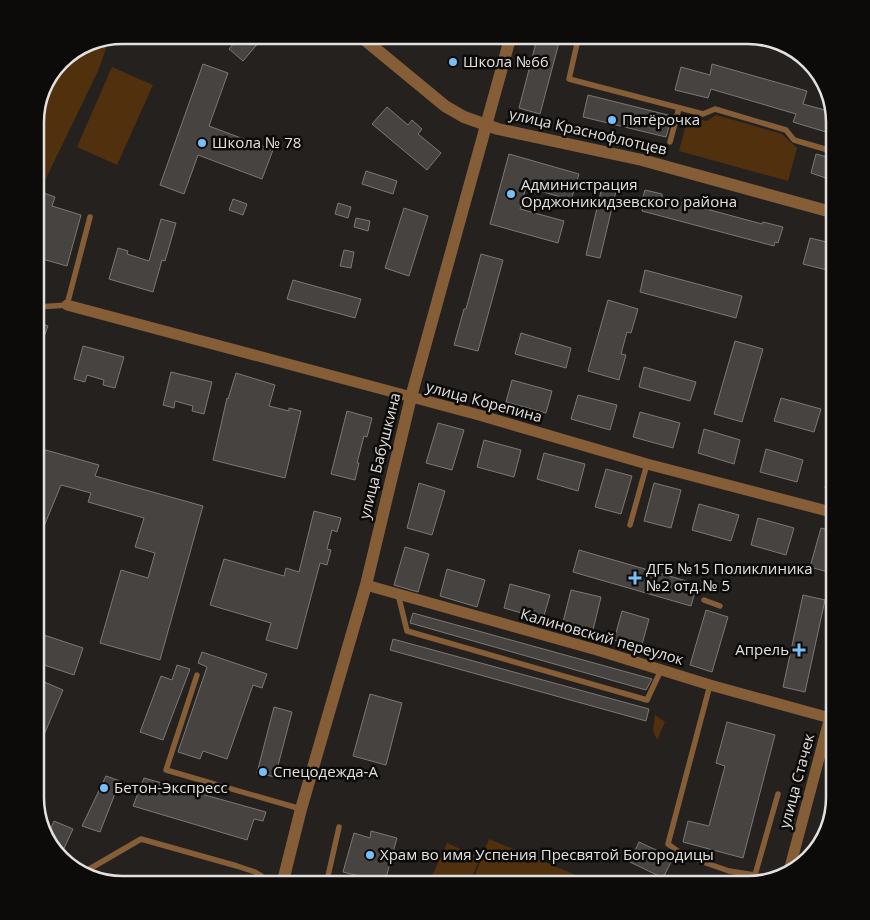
<svg xmlns="http://www.w3.org/2000/svg" width="870" height="920" font-family="'Open Sans',sans-serif">
<style>
.green{fill:#51310d}
.building{fill:#464340;stroke:#7c7875}
.lines{fill:none;stroke-linecap:round;stroke-linejoin:round}
.service{stroke:#855e38;stroke-width:5.5}
.minor{stroke:#855e38;stroke-width:11}
.tertiary{stroke:#855e38;stroke-width:12}
.poi-dot{fill:#78bff8;stroke:#0c0b0a;stroke-width:2}
.labels{text-anchor:middle;stroke-width:5;stroke-linejoin:round;paint-order:stroke}
.poi-label{font-size:15px;fill:#e3e1df;stroke:#0c0b0a;text-anchor:start}
.street-label{font-size:15px;fill:#e3e1df;stroke:#0c0b0a}
.rim{fill:none;stroke:#e3e1df;stroke-width:2.5}
</style>
<rect width="100%" height="100%" fill="#24211f"/>
<path class="green" d="M109 40 98 71 35 201V116L44 84 64 57Z
M112 67 153 85 117 165 77 147Z
M716 115 782 134 797 148 788 181 679 151 688 117 707 121Z
M655 715 665 722 657 740 653 730Z
M489 839 600 885H471Z
M447 843 480 858 469 885H428Z"/>
<path class="building" d="M241 35H265L243 61 229 49Z
M538 35H561L540 114 519 108Z
M203 64 228 73 209 126 273 150 262 179 198 155 184 194 160 185Z
M712 64 807 91 803 104 832 112 826 132 793 122 796 114 711 89 708 98 675 90 681 67 710 75Z
M588 95 672 116 666 137 583 117Z
M387 107 408 125 412 120 422 129 418 134 441 153 427 170 372 124Z
M509 154 579 174 571 200 526 187 520 209 564 221 558 243 490 224Z
M816 154 835 159V181L811 173Z
M366 171 397 181 393 194 362 184Z
M602 187 616 191 600 258 586 255Z
M645 190 662 194V197L762 224 763 222 783 227 778 243 775 242 774 246 642 211 644 204H641Z
M41 192 55 197 52 206 81 215 67 266 35 257V208Z
M233 199 247 204 243 215 229 210Z
M338 203 351 207 348 218 335 214Z
M404 208 428 216 409 276 385 268Z
M356 218 370 221 368 231 354 227Z
M161 219 176 223 165 261 162 260 153 292 109 279 118 248 128 251 127 254 149 261Z
M810 238 835 244V272L803 264Z
M344 250 354 252 351 268 340 266Z
M481 254 503 260 478 351 454 345 464 309H466Z
M645 270 742 296 736 318 640 292Z
M293 280 361 299 355 318 287 299Z
M608 300 638 309 631 333 627 332 621 354 626 355 619 380 588 371Z
M37 322 48 326 36 359 35 327Z
M521 333 571 348 566 368 515 354Z
M735 341 763 349 742 422 714 414Z
M83 346 124 357 115 388 103 385 104 380 87 375 85 382 74 379Z
M644 367 696 382 690 401 639 387Z
M171 372 212 382 204 414 192 411 193 406 175 401 174 408 163 405Z
M236 373 275 385 269 406 289 411V408L301 411 285 478 213 460 227 398 228 399Z
M512 380 552 391 546 413 506 402Z
M578 395 617 405 610 430 571 419Z
M781 398 821 409 814 432 774 421Z
M347 411 372 418 367 437 364 436 357 463H359L355 480 331 474Z
M640 412 680 423 673 448 633 437Z
M438 423 464 430 452 470 426 463Z
M704 429 740 440 734 464 698 453Z
M484 440 521 450 514 477 477 467Z
M35 447 99 465 95 476 203 506 160 660 100 643 121 570 148 578 155 553 135 547 144 518 88 502 91 493 61 485 35 548Z
M766 449 803 460 797 482 760 472Z
M544 453 585 464 578 491 537 479Z
M832 464H835V491L825 488Z
M606 469 632 476 621 514 595 507Z
M419 483 445 491 432 535 407 528Z
M654 483 681 490 671 528 644 521Z
M699 504 739 515 731 541 692 530Z
M314 511 341 518 337 532 332 530 327 549 331 550 327 565 320 563 297 649 266 640 271 623 210 605 224 559 284 576 286 568 299 572Z
M758 518 794 528 786 555 751 545Z
M821 528 835 532V574L810 567Z
M405 547 429 554 418 592 394 585Z
M579 550 697 584 691 606 573 572Z
M447 569 485 580 477 607 440 596Z
M510 584 550 595 543 619 504 608Z
M571 590 601 597 592 634 562 626Z
M803 595 825 600 805 692 783 687Z
M706 610 728 617 712 672 690 665Z
M622 611 649 619 641 648 614 640Z
M413 613 652 679 646 690 410 623Z
M35 632 83 648 74 675 35 662Z
M393 639 649 709 646 721 390 650Z
M202 652 267 674 262 688 253 685 227 759 203 751 200 759 178 752 207 667 198 663Z
M177 665 190 669 163 740 140 732 161 676 172 680Z
M35 678 63 690 35 756Z
M370 694 402 703 386 765 353 756Z
M274 707 292 712 275 777 257 773Z
M727 722 775 735 743 858 683 842 688 821 709 826 725 766 716 763Z
M106 776 120 781 100 832 82 826Z
M144 778 266 812 263 821 254 819 247 840 133 806Z
M54 821 73 829 60 857 53 851 48 835Z
M371 831 397 838 384 885H356L359 876 343 872 354 833 370 838Z
M639 842 673 858 663 878 630 862Z"/>
<g class="lines">
<path class="service" d="M579 35 569 79 703 114 715 109 786 130 794 140 835 152
M670 142 679 108
M35 314 38 307 67 305 90 217
M630 525 647 464
M398 594 407 631 647 700 661 670
M704 600 720 606
M197 675 166 770 301 809
M710 685 668 844 683 855 729 871 755 875 778 794
M84 876 86 871 141 839 237 866 255 872 276 885
M326 885 339 827"/>
<path class="minor" d="M67 305 479 415 647 464 835 513
M366 585 597 650 710 685 830 718
M789 871 835 698"/>
<path class="tertiary" d="M359 35 445 106 464 117 498 129 642 160 835 213
M282 885 301 809 366 585 411 397 511 35"/>
</g>
<g class="poi-dot">
<circle cx="453" cy="62" r="5"/>
<circle cx="612" cy="120" r="5"/>
<circle cx="202" cy="143" r="5"/>
<circle cx="511" cy="194" r="5"/>
<path d="M632.5 570.5h5v5h5v5h-5v5h-5v-5h-5v-5h5z"/>
<path d="M796.5 642.5h5v5h5v5h-5v5h-5v-5h-5v-5h5z"/>
<circle cx="263" cy="772" r="5"/>
<circle cx="104" cy="788" r="5"/>
<circle cx="370" cy="855" r="5"/>
</g>
<g class="labels">
<g class="poi-label">
<text x="463" y="67">Школа №66</text>
<text x="622" y="125">Пятёрочка</text>
<text x="212" y="148">Школа № 78</text>
<text x="521" y="190">Администрация<tspan x="521" dy="17">Орджоникидзевского района</tspan></text>
<text x="646" y="574">ДГБ №15 Поликлиника<tspan x="646" dy="17">№2 отд.№ 5</tspan></text>
<text x="789" y="655" text-anchor="end">Апрель</text>
<text x="273" y="777">Спецодежда-А</text>
<text x="114" y="793">Бетон-Экспресс</text>
<text x="380" y="860">Храм во имя Успения Пресвятой Богородицы</text>
</g>
<g class="street-label">
<text transform="translate(588 132) rotate(13)" y="5">улица Краснофлотцев</text>
<text transform="translate(484 402) rotate(15)" y="5">улица Корепина</text>
<text transform="translate(380 456) rotate(-76)" y="5">улица Бабушкина</text>
<text transform="translate(602 637) rotate(16)" y="5">Калиновский переулок</text>
<text transform="translate(797 781) rotate(-75)" y="5">улица Стачек</text>
</g>
</g>
<path d="M0 0H870V920H0ZM122 44H748A78 78 0 0 1 826 122V798A78 78 0 0 1 748 876H122A78 78 0 0 1 44 798V122A78 78 0 0 1 122 44Z" fill="#0c0b0a" fill-rule="evenodd"/>
<path class="rim" d="M122 44H748A78 78 0 0 1 826 122V798A78 78 0 0 1 748 876H122A78 78 0 0 1 44 798V122A78 78 0 0 1 122 44Z"/>
</svg>
